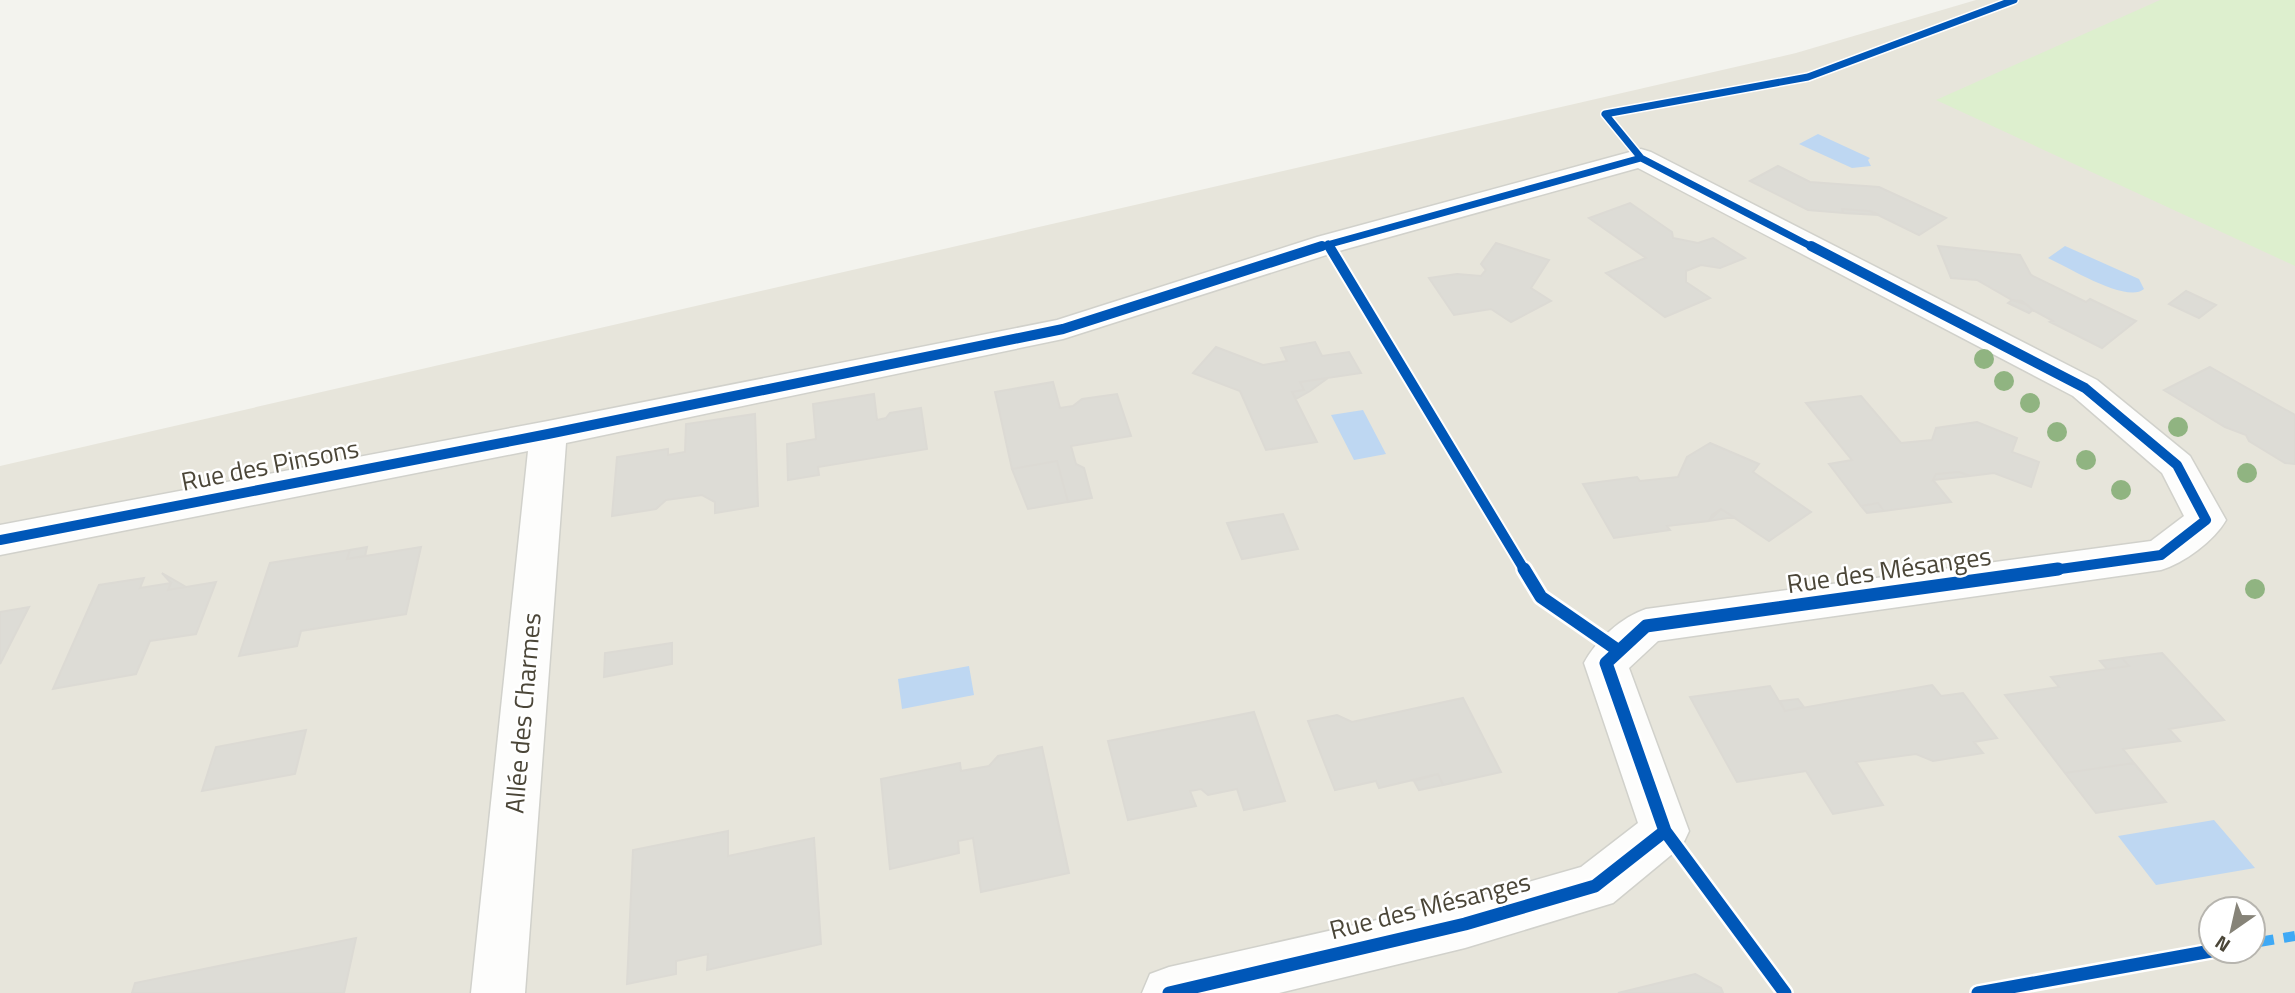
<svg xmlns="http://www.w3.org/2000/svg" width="2295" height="993" font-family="'Titillium Web',sans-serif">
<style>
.residential{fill:#e7e5db;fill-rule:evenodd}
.green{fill:#ddefce}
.water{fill:#bed7f2}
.building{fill:#dddcd6;stroke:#dcdad4;stroke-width:2}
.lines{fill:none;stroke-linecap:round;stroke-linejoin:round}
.minor-casing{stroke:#d1d1cb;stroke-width:3}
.minor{fill:#fdfdfc;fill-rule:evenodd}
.quiet{stroke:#3fa9f5;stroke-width:10;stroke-dasharray:21 10;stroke-linecap:butt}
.cycleway-far2-casing{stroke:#fff;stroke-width:10}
.cycleway-far1-casing{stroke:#fff;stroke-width:14}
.cycleway-casing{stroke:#fff;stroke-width:18}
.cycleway-far2{stroke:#0057b8;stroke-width:7}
.cycleway-far1{stroke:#0057b8;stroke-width:10}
.cycleway{stroke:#0057b8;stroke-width:13}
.tree{fill:#90b481}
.labels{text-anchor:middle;stroke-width:5;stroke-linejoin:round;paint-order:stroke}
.street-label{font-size:26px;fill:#4b4638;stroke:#fff}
</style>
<rect width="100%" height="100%" fill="#f3f3ee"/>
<path class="residential" d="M1976 0H2295V993H0V466L1796 53ZM2211 909H2253V951H2211Z"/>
<path class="green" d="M2160 0H2295V266L1936 100Z"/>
<path class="water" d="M1818 134 1870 158 1868 160 1871 166 1852 168 1799 144Z
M2065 246 2139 279 2144 289C2127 304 2068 267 2048 258Z
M1363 410 1386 454 1354 460 1331 415Z
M969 666 974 695 902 709 898 679Z
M2214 820 2255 868 2156 885 2118 836Z"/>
<path class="building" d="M1778 166 1810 182 1879 187 1946 218 1919 235 1870 211 1842 209 1843 213 1808 210 1750 181Z
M1630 203 1672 232 1673 238 1698 243 1713 238 1745 258 1720 268 1701 265 1686 271V282L1710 298 1665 317 1606 273 1646 258 1589 218Z
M1842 209 1870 211 1879 215 1843 213Z
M1496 243 1549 260 1531 288 1551 301 1511 322 1491 309 1454 315 1429 278 1457 274 1481 276 1486 270 1481 264Z
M1938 246 2020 255 2031 275 2086 302 2090 299 2136 321 2102 348 2050 322 2053 321 2031 309 2028 305 2012 300 1977 280 1951 278Z
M2186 291 2216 305 2199 318 2169 304Z
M2012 300 2022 301 2033 310 2029 313 2008 303Z
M1315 342 1322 356 1349 352 1361 373 1300 382 1304 390 1292 392 1317 442 1266 450 1240 391 1193 373 1216 347 1263 365 1287 361 1281 348Z
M2210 367 2295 415V464L2285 463 2249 441 2246 435 2225 427 2164 390Z
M1328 378 1310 391 1296 399 1292 392 1304 390 1300 382Z
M1053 382 1060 408 1073 406 1082 399 1117 394 1131 436 1071 446 1076 464 1084 468 1092 498 1068 502 1057 461 1012 469 995 392Z
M874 394 877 420 886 418 890 413 921 408 927 449 818 467 819 475 788 480 787 444 816 439 813 404Z
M1861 396 1901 443 1932 440 1936 428 1977 422 2017 438 2012 452 2039 462 2031 487 1994 473 1970 476 1959 472 1936 474 1933 480 1951 502 1884 511 1878 503 1861 506 1829 464 1852 460 1806 403Z
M755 414 758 506 715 513V502L702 495 666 500 656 509 612 516 617 457 668 449V455L685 452 686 424Z
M1710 443 1759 464 1753 472 1811 512 1769 541 1721 509 1709 521 1667 526 1670 530 1614 538 1583 484 1637 477 1640 481 1678 477 1687 457Z
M1057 461 1068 502 1028 509 1012 469Z
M1959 472 1970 476 1933 480 1936 474Z
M1878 503 1884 511 1867 513 1861 506Z
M1721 509 1734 517 1709 521 1712 515Z
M1283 514 1298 549 1242 559 1227 523Z
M367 547 365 556 347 559 350 550Z
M421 547 406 614 301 631 297 646 239 656 270 563 350 550 347 559Z
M162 573 186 587 168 590 171 583Z
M144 578 140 588 171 583 168 590 216 582 196 634 150 641 136 674 53 689 99 585Z
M29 607 0 664V612Z
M672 643V664L604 677 605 653Z
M2162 653 2224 720 2169 729 2180 741 2123 749 2134 763 2065 773 2005 695 2059 687 2051 677 2129 666 2122 658Z
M2122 658 2129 666 2107 669 2100 661Z
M1932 685 1941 696 1963 693 1997 738 1974 742 1983 753 1933 761 1916 754 1856 762 1883 805 1833 814 1806 771 1737 782 1690 697 1770 686 1785 711Z
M1463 698 1501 772 1443 785 1438 774 1379 788 1376 781 1335 790 1308 721 1337 715 1352 722Z
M1798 699 1804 707 1785 711 1780 701Z
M1254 712 1285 801 1244 810 1237 789 1208 795 1201 789 1190 791 1196 806 1128 820 1108 741Z
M306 730 295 774 202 791 216 747Z
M1042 747 1069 873 981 892 973 838 958 841 959 853 890 869 881 779 960 763 961 771 989 766 998 756Z
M2134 763 2166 802 2096 813 2065 773Z
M1438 774 1443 785 1419 790 1414 781Z
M728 831V856L814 838 821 944 707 970 708 954 676 961V974L627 984 633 850Z
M356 938 344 993H132L135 983Z
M1695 974 1721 988 1723 993H1618Z"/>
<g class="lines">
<defs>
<path id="minor" d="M1641 149 1651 152 2097 380 2190 456 2226 520C2214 541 2184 563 2161 570L1658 641 1629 668 1689 831 1682 846 1613 903 1465 948 1279 993H1142L1150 974 1169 967 1465 900 1581 867 1638 823 1584 663C1596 640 1622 617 1646 609L2151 541 2184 516 2162 473 2073 396 1638 168 1339 251 1063 339 566 443 525 993H471L528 451 0 555V525L548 421 1057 320 1317 237Z"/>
</defs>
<use href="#minor" class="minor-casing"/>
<use href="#minor" class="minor"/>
<path class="quiet" d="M2253 943 2295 936"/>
<defs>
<path id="cycleway-far2" d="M1328 244 1330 248
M1316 248 1641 158
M1814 248 1641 158 1605 114 1808 77 2014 0"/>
<path id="cycleway-far1" d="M1329 246 1525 571
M1811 246 2085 388 2177 465 2206 520 2161 555 2046 571
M0 540 548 434 1063 329 1322 246"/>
<path id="cycleway" d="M1524 569 1541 597 1619 651
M1665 831 1785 993
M1169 993 1465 924 1595 886 1665 831 1606 663 1646 626 2058 569
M1978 993 2211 951"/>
</defs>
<use href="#cycleway-far2" class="cycleway-far2-casing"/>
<use href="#cycleway-far1" class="cycleway-far1-casing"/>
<use href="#cycleway" class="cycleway-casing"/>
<use href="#cycleway-far2" class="cycleway-far2"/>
<use href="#cycleway-far1" class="cycleway-far1"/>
<use href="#cycleway" class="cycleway"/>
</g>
<g class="tree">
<circle cx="1984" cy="359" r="10"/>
<circle cx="2004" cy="381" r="10"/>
<circle cx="2030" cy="403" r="10"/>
<circle cx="2178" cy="427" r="10"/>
<circle cx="2057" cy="432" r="10"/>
<circle cx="2086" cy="460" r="10"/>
<circle cx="2247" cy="473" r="10"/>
<circle cx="2121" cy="490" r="10"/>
<circle cx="2255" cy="589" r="10"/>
</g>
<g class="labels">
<g class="street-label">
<text transform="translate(270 465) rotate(-11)" y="9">Rue des Pinsons</text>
<text transform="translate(1889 570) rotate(-8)" y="9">Rue des Mésanges</text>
<text transform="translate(523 713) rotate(-85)" y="9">Allée des Charmes</text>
<text transform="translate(1430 906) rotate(-14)" y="9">Rue des Mésanges</text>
</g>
</g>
<g transform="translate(2232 930) rotate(214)"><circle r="33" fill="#ffffff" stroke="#b7b5af" stroke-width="2"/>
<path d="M0-5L12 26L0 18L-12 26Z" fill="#868378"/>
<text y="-10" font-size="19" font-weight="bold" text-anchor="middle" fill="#4b4638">N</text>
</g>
</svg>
